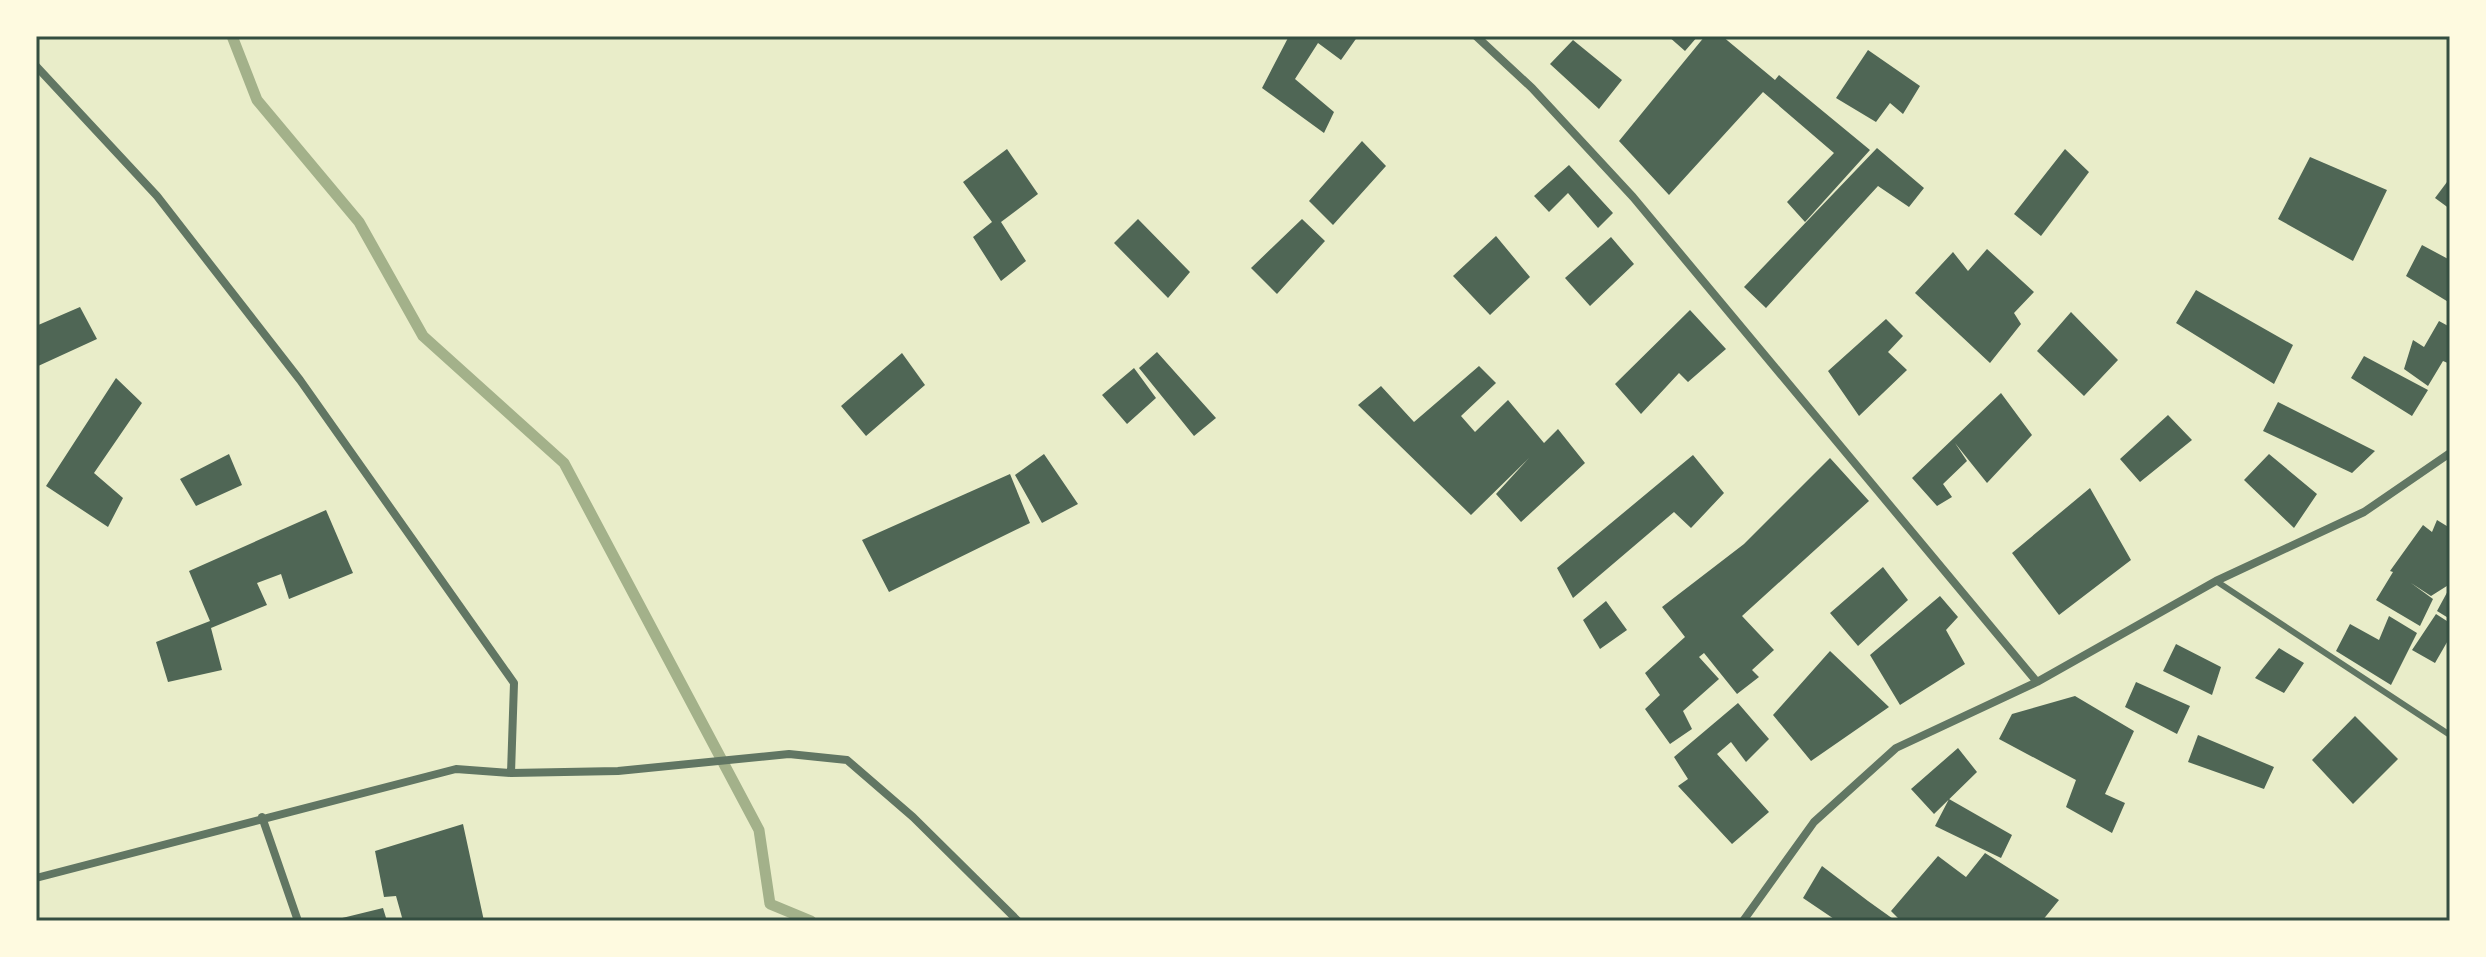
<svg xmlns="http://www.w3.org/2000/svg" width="2486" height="957" font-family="Ubuntu,sans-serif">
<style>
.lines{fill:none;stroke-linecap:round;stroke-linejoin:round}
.stream{stroke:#a3b18a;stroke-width:11}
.building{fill:#4f6655}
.service{stroke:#617663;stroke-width:6}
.minor{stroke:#617663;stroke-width:8}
.neatline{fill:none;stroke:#344e41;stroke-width:3}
</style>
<rect width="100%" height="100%" fill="#e9edc9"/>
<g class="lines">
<path class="stream" d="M232 36 257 100 359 222 423 336 564 463 759 830 770 904 811 921"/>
</g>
<path class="building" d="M1289 36H1358L1341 60 1318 43 1295 79 1334 112 1324 133 1262 88Z
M1668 36H1698L1685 51Z
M1705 36H1722L1775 80 1779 75 1870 150 1805 222 1787 202 1834 153 1763 92 1669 195 1619 141Z
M1573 40 1622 80 1599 109 1550 64Z
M1868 50 1920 86 1903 114 1890 103 1876 122 1836 98Z
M1362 141 1386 166 1333 225 1309 201Z
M1877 148 1924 188 1909 207 1878 186 1766 308 1744 287Z
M1007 149 1038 194 1001 222 1026 261 1001 281 973 237 992 222 963 182Z
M2065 149 2089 172 2041 236 2014 214Z
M2310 157 2387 190 2353 261 2278 219Z
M1569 165 1613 213 1598 228 1568 193 1549 212 1534 196Z
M2450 178V209L2435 198Z
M1138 219 1190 272 1168 298 1114 243Z
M1302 219 1325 241 1277 294 1251 268Z
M1496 236 1530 277 1490 315 1453 276Z
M1611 237 1634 264 1590 306 1565 278Z
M2422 245 2450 260V303L2406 276Z
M1987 249 2034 292 2014 313 2021 324 1990 363 1915 293 1953 252 1968 271Z
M2196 290 2293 345 2274 384 2176 323Z
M80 307 97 339 36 367V326Z
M1690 310 1726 349 1688 382 1679 373 1641 414 1615 384Z
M2071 312 2118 360 2084 396 2037 351Z
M1886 319 1903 336 1888 352 1907 370 1859 416 1828 371Z
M2439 321 2450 327V364L2443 361 2428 386 2404 369 2413 340 2424 347Z
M1157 352 1216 418 1194 436 1139 368Z
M902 353 925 385 866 436 841 406Z
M2364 356 2428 390 2412 416 2351 378Z
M1479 366 1496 383 1461 416 1475 432 1508 400 1544 443 1558 429 1585 463 1521 522 1496 494 1529 458 1471 515 1358 405 1381 386 1414 422Z
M1134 368 1156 398 1127 424 1102 395Z
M116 378 142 403 94 473 123 498 108 527 46 486Z
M2001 393 2032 435 1987 483 1955 443 1967 461 1943 484 1952 497 1937 506 1912 478Z
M2278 402 2375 451 2352 473 2263 431Z
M2168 415 2192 440 2140 482 2120 459Z
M229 454 242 485 196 506 180 479Z
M1044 454 1078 504 1042 523 1015 475Z
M2269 454 2317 494 2294 528 2244 480Z
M1693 455 1724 493 1691 528 1674 512 1573 598 1557 568Z
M1830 458 1869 501 1742 616 1774 650 1752 670 1759 677 1737 694 1704 653 1699 657 1719 679 1683 711 1692 729 1670 744 1645 709 1660 695 1645 673 1685 637 1662 607 1744 544Z
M1010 474 1030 523 889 592 862 540Z
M2090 488 2131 560 2059 615 2012 553Z
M326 510 353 573 289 599 281 574 257 583 267 605 211 628 222 670 168 682 156 642 210 621 189 571Z
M2437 520 2450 528V584L2431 596 2411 583 2433 599 2420 626 2376 600 2393 572 2390 571 2423 525 2432 532Z
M1883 567 1908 600 1858 646 1830 613Z
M2450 587V619L2437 611Z
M1940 596 1958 617 1946 630 1965 664 1900 705 1870 655Z
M1606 601 1627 630 1600 649 1583 620Z
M2436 614 2450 623V637L2435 663 2412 650Z
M2389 616 2417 633 2391 685 2336 651 2350 624 2379 640Z
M2176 644 2221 667 2212 695 2163 671Z
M2279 648 2304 663 2284 693 2255 678Z
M1830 651 1889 707 1811 761 1773 715Z
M2136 682 2190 706 2177 734 2125 707Z
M2075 696 2134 731 2105 794 2125 803 2112 833 2066 807 2076 780 1999 739 2012 714Z
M1738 703 1769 739 1746 762 1731 742 1717 754 1769 812 1732 844 1678 786 1688 779 1674 757Z
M2355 716 2398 759 2353 804 2312 760Z
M2198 735 2274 767 2264 789 2188 762Z
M1958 748 1977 772 1934 814 1911 789Z
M1949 799 2012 835 2001 858 1935 826Z
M463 824 484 921H403L396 896 384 897 375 851Z
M1985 853 2059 900 2042 921H1901L1891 911 1938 856 1966 877Z
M1822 866 1868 901 1896 921H1837L1803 898Z
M383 908 387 921H334V920Z"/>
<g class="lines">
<path class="service" d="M2216 581 2450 735"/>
<path class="minor" d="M1476 36 1532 88 1633 197 2037 682
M36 66 157 196 300 380 514 683 511 773
M262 817 298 921
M36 878 456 769 511 773 618 771 789 754 847 760 913 817 1018 921
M1743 921 1814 822 1896 748 2037 682 2216 581 2364 512 2450 453"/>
</g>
<rect width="2486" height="957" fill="none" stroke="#fefae0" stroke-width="76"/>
<rect x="38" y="38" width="2410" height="881" class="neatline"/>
</svg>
